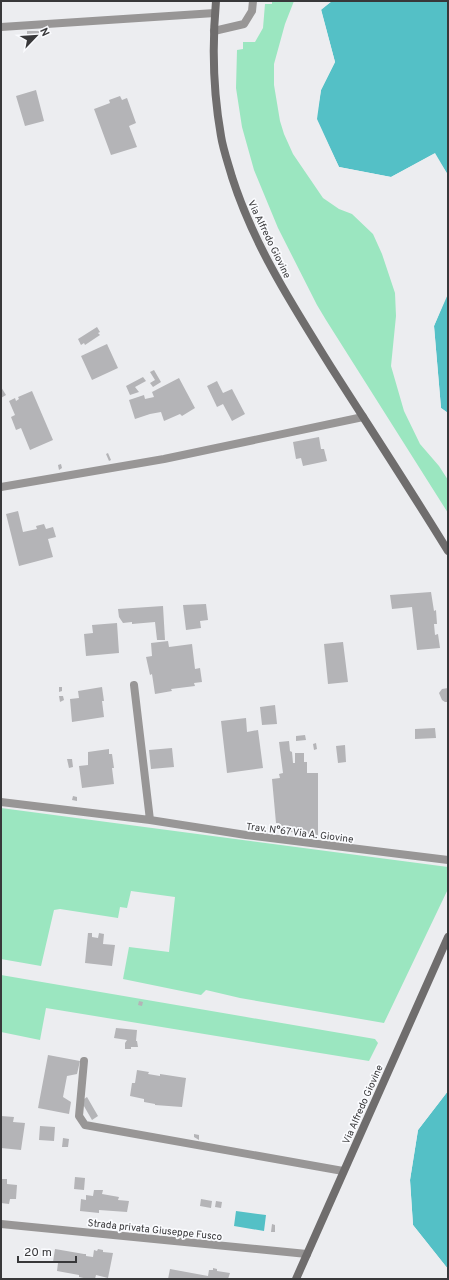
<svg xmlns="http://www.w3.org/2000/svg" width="449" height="1280" font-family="Overpass,sans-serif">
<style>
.green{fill:#9be6c0}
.water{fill:#54c0c6}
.pier{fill:#ecedf0}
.building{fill:#b4b4b7}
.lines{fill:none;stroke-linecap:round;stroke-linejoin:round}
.service{stroke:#989696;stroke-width:8}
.minor{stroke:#989696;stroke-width:8}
.secondary{stroke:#6f6d6d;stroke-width:8}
.labels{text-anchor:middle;stroke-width:3.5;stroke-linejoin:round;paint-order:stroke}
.street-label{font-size:10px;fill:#38383a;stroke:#fafbfe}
</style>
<rect width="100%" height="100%" fill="#ecedf0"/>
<path class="green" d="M272 1H294L285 24 274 64V85L280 121 284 134 293 154 323 198 339 209 352 214 373 234 382 254 395 293 396 316 391 366 404 411 420 444 439 466 448 480V513L326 320 317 305 278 228 254 170 242 127 236 88 237 50 243 49V42H255L263 28 265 4H272Z
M1 808 448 867V889L384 1023 240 998 206 990 201 995 123 979 129 947 169 952 175 897 131 891 127 908 120 907 118 918 60 909 54 910 41 966 1 959Z
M1 975 375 1039 378 1043 369 1061 46 1008 40 1040 1 1032Z"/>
<path class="water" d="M332 1H448V175L434 154 391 177 339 167 316 119 321 90 335 62 321 9Z
M448 294V413L441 408 434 326Z
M448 1091V1269L413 1225 410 1180 418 1130Z
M236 1211 266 1215 264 1231 234 1226Z"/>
<path class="pier" d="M329 1H332L321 10 335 62 321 90 317 119 339 167 391 177 435 153 448 175V177L434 156 392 179 337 168 314 119 319 89 333 62 319 10Z
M448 292 434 326 441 408 448 413V415L439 408 432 326 446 294Z
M448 1089V1091L418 1130 410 1180 413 1225 448 1269V1271L412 1226 408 1180 416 1130Z"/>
<path class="building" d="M27 31H39V34L27 35Z
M36 90 44 121 25 126 16 96Z
M120 96 122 100 127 98 136 123 129 126 137 147 111 155 94 109 110 103 109 100Z
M97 327 100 332 98 333 100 335 85 345 84 343 81 345 78 339Z
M107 344 118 368 92 380 81 356Z
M154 370 161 382 153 387 150 383 155 380 150 372Z
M143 377 146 381 135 387 139 392 130 395 126 386Z
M179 378 195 408 182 416 180 414 164 421 161 412 150 414 135 419 129 400 144 395 145 399 154 397 152 392Z
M217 381 223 393 232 389 245 414 232 421 223 404 217 407 207 386Z
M1 387 6 395 1 398Z
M32 391 53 440 30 450 21 428 16 430 11 417 15 415 9 401 15 398 16 401 19 399 18 397Z
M319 437 321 449H324L327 461 303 466 301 458 296 459 293 442Z
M108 453 111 460 109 461 106 454Z
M61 464 62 468 59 470 58 465Z
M18 511 23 532 37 529 36 526 44 524 46 529 53 527 56 537 48 539 53 557 19 566 6 514Z
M431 592 434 611 436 610 437 624H434L435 635 438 634 440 648 417 650 412 607 392 609 390 595Z
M206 604 208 620 200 621 201 628 186 630 183 605Z
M163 606 165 640H157L155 622 132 624V622L123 623 119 617 118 609Z
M117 623 119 653 86 656 84 634 93 633 92 625Z
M168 641 169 647 192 644 195 669 200 668 202 682 194 683 195 686 171 689 172 691 155 694 152 674 150 675 146 657 152 656 151 643Z
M343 642 348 682 328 684 324 644Z
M59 687H62V691L59 692Z
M102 687 104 701H102L104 717 72 722 70 699 79 698 78 691Z
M448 688V702H445L442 700 439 693 442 689Z
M59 696H63L64 700 60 702Z
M275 705 277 724 262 725 260 707Z
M246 718 247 732 258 730 263 768 227 773 221 721Z
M435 728 436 738 415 739V729Z
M305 735 306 740 296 741V736Z
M289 741 290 751 292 752 293 763H295V753H304V762H307V773H318V835L282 831 281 825 279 823H276L272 779 280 778 279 774 283 773 279 742Z
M316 743 317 749 314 750 313 744Z
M345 745 346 762 338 763 336 746Z
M172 748 174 767 151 769 149 750Z
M109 749V754H112L114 768H112L114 784 82 788 79 766 88 765V752Z
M67 759H72L73 767 69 768Z
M73 796 77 797V801L72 800Z
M88 933H92V937L98 938 99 933 104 934 103 944 115 945 112 966 85 963Z
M139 1001 143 1002 142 1006 138 1005Z
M116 1028 137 1030 136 1041H137L138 1047H131V1049H125V1043L127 1040 114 1038Z
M48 1055 80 1061 77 1074 67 1076 63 1097 71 1102 69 1114 38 1108Z
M137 1070 149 1072 148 1074 160 1076V1074L186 1078 182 1107 155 1105V1104L144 1102V1099L130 1096 132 1083H135Z
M87 1097 98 1116 92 1120 81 1101Z
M1 1116 14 1117 13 1122 25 1123 21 1150 1 1148Z
M40 1126 55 1127 54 1141 39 1140Z
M194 1134 199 1135V1140L194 1137Z
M63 1138 69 1139 68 1147H62Z
M75 1177 85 1178 84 1190 74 1189Z
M1 1179H7V1184L17 1185 16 1199H10L9 1204 1 1203Z
M94 1190H103L102 1194 119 1197 118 1200 129 1201 127 1212 99 1210V1213L80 1211 81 1199 86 1200V1195L93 1196Z
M201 1199 212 1201 211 1208 200 1206Z
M216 1201 222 1202 221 1208 215 1207Z
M272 1224 275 1225V1232H271Z
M55 1249 84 1254H86V1256L93 1257 94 1250 97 1251 98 1249 103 1250V1252L113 1253 108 1278 96 1275 95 1279H88L79 1277V1275L57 1271 58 1263 53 1262Z
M213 1268 217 1269V1271L230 1273 228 1279H168L170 1269 208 1276 209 1270H213Z"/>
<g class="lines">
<path class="service" d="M214 31 244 24 252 11 253 1"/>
<path class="minor" d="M1 27 215 13
M1 487 164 459 363 417
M134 685 150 820 246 835 448 860
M1 802 150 820
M84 1061 79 1116 85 1125 343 1171
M1 1224 307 1254"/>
<path class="secondary" d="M216 1C212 46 213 91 221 136 223 149 228 163 232 177 254 246 293 306 331 367 370 428 410 489 448 551
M296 1279 448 937"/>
</g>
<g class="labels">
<g class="street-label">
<text transform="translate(270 239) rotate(64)" y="4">Via Alfredo Giovine</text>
<text transform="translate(300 832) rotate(7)" y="4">Trav. N°67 Via A. Giovine</text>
<text transform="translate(362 1104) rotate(-66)" y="4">Via Alfredo Giovine</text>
<text transform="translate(155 1229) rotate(6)" y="4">Strada privata Giuseppe Fusco</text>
</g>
</g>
<rect width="449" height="1280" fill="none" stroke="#38383a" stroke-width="4"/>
<g transform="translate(36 36) rotate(65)" stroke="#fafbfe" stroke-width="3" paint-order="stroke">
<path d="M0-3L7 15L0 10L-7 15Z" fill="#38383a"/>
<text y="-6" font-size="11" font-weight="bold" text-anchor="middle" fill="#38383a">N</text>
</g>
<path d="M18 1256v6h58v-6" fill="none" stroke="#38383a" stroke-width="2"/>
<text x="24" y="1256" font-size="12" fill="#38383a" stroke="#fafbfe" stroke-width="3" paint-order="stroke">20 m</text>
</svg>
